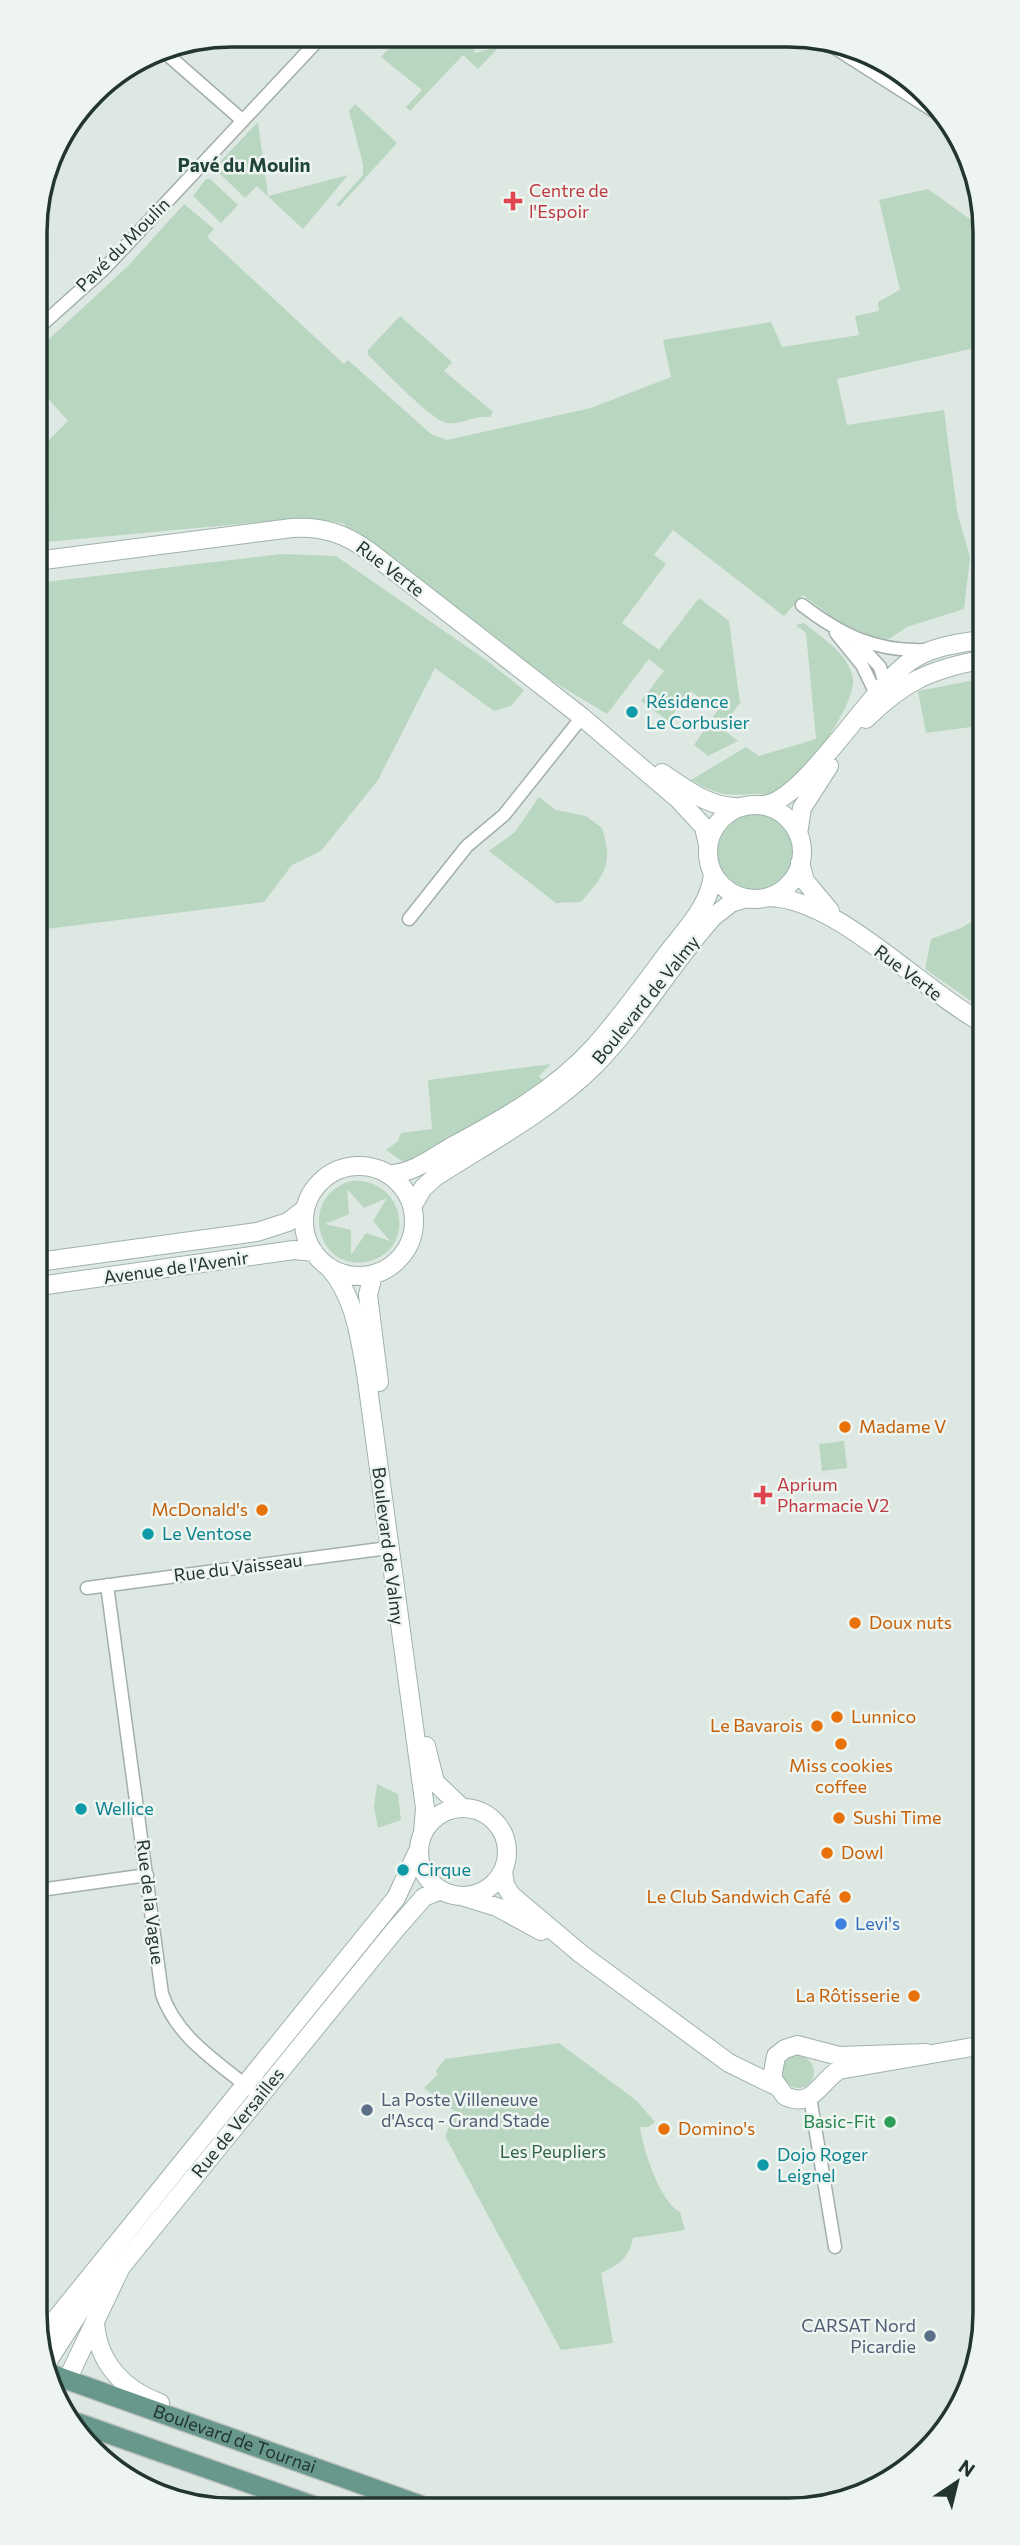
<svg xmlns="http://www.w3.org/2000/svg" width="1020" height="2545" font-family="Commissioner,sans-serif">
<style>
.green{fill:#b9d6c1;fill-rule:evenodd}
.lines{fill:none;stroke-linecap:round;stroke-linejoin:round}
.street-casing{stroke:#a2afaa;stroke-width:15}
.secondary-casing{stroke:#9fb2ab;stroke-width:20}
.primary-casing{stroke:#bdc2c1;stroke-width:22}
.street{stroke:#fff;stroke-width:12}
.secondary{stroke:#fff;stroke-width:18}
.primary{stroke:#68988b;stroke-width:19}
.health-dot{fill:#e0444e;stroke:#eef5f1;stroke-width:2.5}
.culture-dot{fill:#0f9aa8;stroke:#eef5f1;stroke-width:2.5}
.food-dot{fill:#e8710a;stroke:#eef5f1;stroke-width:2.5}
.shop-dot{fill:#3f7fe0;stroke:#eef5f1;stroke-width:2.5}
.service-dot{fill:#5c6f8a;stroke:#eef5f1;stroke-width:2.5}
.leisure-dot{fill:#2e9e5b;stroke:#eef5f1;stroke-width:2.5}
.labels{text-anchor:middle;stroke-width:5;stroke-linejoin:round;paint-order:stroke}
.health-label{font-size:18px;fill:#be3a42;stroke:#eef5f1;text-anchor:start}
.street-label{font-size:18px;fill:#223530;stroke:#eef5f1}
.culture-label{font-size:18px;fill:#0d838f;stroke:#eef5f1;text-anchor:start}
.food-label{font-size:18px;fill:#c56008;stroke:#eef5f1;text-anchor:start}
.shop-label{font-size:18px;fill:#366cbe;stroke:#eef5f1;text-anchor:start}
.service-label{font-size:18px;fill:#4e5e75;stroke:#eef5f1;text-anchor:start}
.leisure-label{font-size:18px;fill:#27864d;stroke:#eef5f1;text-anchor:end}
.park-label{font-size:18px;fill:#316645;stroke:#eef5f1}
.neighbourhood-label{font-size:19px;font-weight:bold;fill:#21443b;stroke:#eef5f1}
.rim{fill:none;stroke:#223530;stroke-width:3.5}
</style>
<rect width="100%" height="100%" fill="#dee8e3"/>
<path class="green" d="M400 36H469L475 53 500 46 478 69 463 55 410 111 406 107 422 90 381 57Z
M355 104 397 143 339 207 336 205 363 175V164L349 111Z
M258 122 268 196 348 175 303 229 257 186 245 198 217 171 218 164Z
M206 179H210L238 205 221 223 193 196Z
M928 189 978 225 979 347 837 379 847 425 944 410 957 511 970 558 964 609 907 627 884 642 837 621 803 595 784 616 673 530 654 555 666 564 622 623 659 650 699 598 729 621 740 703 721 728 738 741 708 756 694 745 717 711 691 691 668 721 641 701 664 671 649 659 607 714 554 682 342 523 303 518 36 543V453L68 421 36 385V351L129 265 184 204 214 229 207 237 344 364 348 360 431 434 447 440 591 408 671 377 663 340 771 322 782 347 859 335 855 316 879 311 878 302 900 290 879 200Z
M400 316 452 362 444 371 493 412 490 417C475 415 462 425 447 423 432 421 382 368 368 355V350Z
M282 554 336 556 486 660 524 690 511 706 494 711 435 668 378 780 321 851 292 865 264 902 38 930 37 583Z
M804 623C822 638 848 653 853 678 857 705 799 786 773 794 767 796 758 793 752 794 724 796 716 794 691 780L746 747 759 756 816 739 806 633 796 625Z
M980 679V731L971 727 926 733 918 691Z
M539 797 556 810 586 816 602 828C614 865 604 875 581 902L556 903 489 851 515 832Z
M715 851a39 39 0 1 1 78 0a39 39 0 1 1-78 0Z
M981 916V1008L925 969 931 939 961 928Z
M551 1064 539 1076 545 1083 409 1166 386 1150 398 1141 401 1133 432 1129 428 1080Z
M351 1181C403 1176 419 1247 370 1261 318 1275 296 1197 351 1181ZM347 1189 364 1208 387 1198 373 1221 390 1241 366 1233 351 1255V1230L325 1224 349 1214Z
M844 1441 847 1468 822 1471 819 1444Z
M377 1784 398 1794 401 1820 378 1828 374 1807Z
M559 2043 637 2101 655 2122 648 2127H640C643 2150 660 2202 680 2212L685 2230 633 2238C629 2258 619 2265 601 2273L613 2343 561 2350 445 2136 456 2112 424 2088 438 2074 435 2072 445 2059Z
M782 2072a16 16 0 1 1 32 0a16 16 0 1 1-32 0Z"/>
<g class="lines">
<defs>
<path id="street" d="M821 39 940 115
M161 49 242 120
M36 330 104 269 322 36
M802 605C841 635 876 652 926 650
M836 633 862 665 879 700
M858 643 880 667 886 688
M409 919 467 846 504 815 582 717
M107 1585 162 1994C177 2038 217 2061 251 2090
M87 1588 388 1548
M40 1890 147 1875
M810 2097 835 2247"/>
<path id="secondary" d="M36 561 292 528C323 526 346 534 370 552L582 717 678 799 704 827 708 845
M866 719C903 682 929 670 980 660
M662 773C686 789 711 809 741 807
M762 805C802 805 869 690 909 662 930 647 954 644 980 640
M708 852a47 47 0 1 1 94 0a47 47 0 1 1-94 0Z
M798 834 802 808 829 766
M800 863 805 881 830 911
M768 897C837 898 919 988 981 1022
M304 1221a55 55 0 1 1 110 0a55 55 0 1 1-110 0Z
M389 1174C412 1174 432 1158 451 1147 503 1119 554 1091 594 1047 620 1018 643 986 666 955 685 930 710 906 713 874
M413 1205 423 1188 435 1177C488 1143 547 1112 593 1067 638 1022 671 964 713 917L731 903 747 898
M38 1262 257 1232 288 1222 305 1209
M328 1266C355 1297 359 1334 366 1373L425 1808 423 1833
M373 1275 368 1295 379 1382
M39 1286 294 1250 314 1252
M426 1746 435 1782 461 1807
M419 1852a44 44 0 1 1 88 0a44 44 0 1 1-88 0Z
M503 1871 505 1885 511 1895 581 1954 729 2063 774 2085
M464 1897 497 1907 541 1931
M926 2053 839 2056 797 2045 785 2049 776 2056 772 2078 785 2096C813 2109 819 2082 839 2070L984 2045
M95 2323C98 2363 124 2390 160 2403
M42 2336 396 1898 418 1851
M44 2367 109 2266
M67 2380 121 2267 395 1930 424 1897 441 1890"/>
<g id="primary">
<path id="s1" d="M48 2373 420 2505"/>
<path d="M78 2423 314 2506"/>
</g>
</defs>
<use href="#street" class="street-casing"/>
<use href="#secondary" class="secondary-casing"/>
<use href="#primary" class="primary-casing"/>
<use href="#street" class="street"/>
<use href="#secondary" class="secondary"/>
<use href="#primary" class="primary"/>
</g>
<g class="health-dot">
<path d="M509.5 190.5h7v7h7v7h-7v7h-7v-7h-7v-7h7z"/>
<path d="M759.5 1484.5h7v7h7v7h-7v7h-7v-7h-7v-7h7z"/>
</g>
<g class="culture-dot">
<circle cx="632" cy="712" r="7"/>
<circle cx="148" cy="1534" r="7"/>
<circle cx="81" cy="1809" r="7"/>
<circle cx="403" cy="1870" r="7"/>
<circle cx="763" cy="2165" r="7"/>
</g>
<g class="food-dot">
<circle cx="845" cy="1427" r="7"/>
<circle cx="262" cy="1510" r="7"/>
<circle cx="855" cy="1623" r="7"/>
<circle cx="837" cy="1717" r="7"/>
<circle cx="817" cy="1726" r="7"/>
<circle cx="841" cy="1744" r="7"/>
<circle cx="839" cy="1818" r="7"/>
<circle cx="827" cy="1853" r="7"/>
<circle cx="845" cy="1897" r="7"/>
<circle cx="914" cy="1996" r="7"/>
<circle cx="664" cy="2129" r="7"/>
</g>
<circle class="shop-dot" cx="841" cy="1924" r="7"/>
<g class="service-dot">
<circle cx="367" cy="2110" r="7"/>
<circle cx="930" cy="2336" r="7"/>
</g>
<circle class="leisure-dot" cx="890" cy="2122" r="7"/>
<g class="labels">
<g class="health-label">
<text x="529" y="197">Centre de<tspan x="529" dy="21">l'Espoir</tspan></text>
<text x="777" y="1491">Aprium<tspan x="777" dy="21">Pharmacie V2</tspan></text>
</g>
<g class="street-label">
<text transform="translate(123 245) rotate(-45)" y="6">Pavé du Moulin</text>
<text transform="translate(390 569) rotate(37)" y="6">Rue Verte</text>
<text transform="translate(908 973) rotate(37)" y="6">Rue Verte</text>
<text transform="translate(646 1000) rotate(-51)" y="6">Boulevard de Valmy</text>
<text transform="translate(176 1268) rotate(-8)" y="6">Avenue de l'Avenir</text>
<text transform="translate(388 1546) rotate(83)" y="6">Boulevard de Valmy</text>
<text transform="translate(238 1568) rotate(-7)" y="6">Rue du Vaisseau</text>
<text transform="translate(150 1902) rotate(83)" y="6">Rue de la Vague</text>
<text transform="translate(238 2123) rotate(-51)" y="6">Rue de Versailles</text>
<text dy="6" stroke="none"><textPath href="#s1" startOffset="198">Boulevard de Tournai</textPath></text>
</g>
<g class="culture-label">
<text x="646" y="708">Résidence<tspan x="646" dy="21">Le Corbusier</tspan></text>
<text x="162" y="1540">Le Ventose</text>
<text x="95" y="1815">Wellice</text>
<text x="417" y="1876">Cirque</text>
<text x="777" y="2161">Dojo Roger<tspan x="777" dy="21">Leignel</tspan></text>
</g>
<g class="food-label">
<text x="859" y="1433">Madame V</text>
<text x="248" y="1516" text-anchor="end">McDonald's</text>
<text x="869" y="1629">Doux nuts</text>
<text x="851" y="1723">Lunnico</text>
<text x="803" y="1732" text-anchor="end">Le Bavarois</text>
<text x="841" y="1772" text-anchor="middle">Miss cookies<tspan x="841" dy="21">coffee</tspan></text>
<text x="853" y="1824">Sushi Time</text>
<text x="841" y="1859">Dowl</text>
<text x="831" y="1903" text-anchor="end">Le Club Sandwich Café</text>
<text x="900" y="2002" text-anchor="end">La Rôtisserie</text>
<text x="678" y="2135">Domino's</text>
</g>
<g class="shop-label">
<text x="855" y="1930">Levi's</text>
</g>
<g class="service-label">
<text x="381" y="2106">La Poste Villeneuve<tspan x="381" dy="21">d'Ascq - Grand Stade</tspan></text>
<text x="916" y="2332" text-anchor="end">CARSAT Nord<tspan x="916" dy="21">Picardie</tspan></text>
</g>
<g class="leisure-label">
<text x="876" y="2128">Basic-Fit</text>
</g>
<g class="park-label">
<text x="553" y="2158">Les Peupliers</text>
</g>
<g class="neighbourhood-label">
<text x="244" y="172">Pavé du Moulin</text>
</g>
</g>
<path d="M0 0H1020V2545H0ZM232 47H788A185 185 0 0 1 973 232V2313A185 185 0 0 1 788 2498H232A185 185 0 0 1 47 2313V232A185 185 0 0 1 232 47Z" fill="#eef5f1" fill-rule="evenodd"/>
<path class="rim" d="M232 47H788A185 185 0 0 1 973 232V2313A185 185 0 0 1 788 2498H232A185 185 0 0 1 47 2313V232A185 185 0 0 1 232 47Z"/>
<g transform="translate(957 2482) rotate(35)" stroke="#eef5f1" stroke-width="5" paint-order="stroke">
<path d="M0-5L12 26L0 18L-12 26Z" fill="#223530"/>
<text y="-10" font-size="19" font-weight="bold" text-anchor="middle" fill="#223530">N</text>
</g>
</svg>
